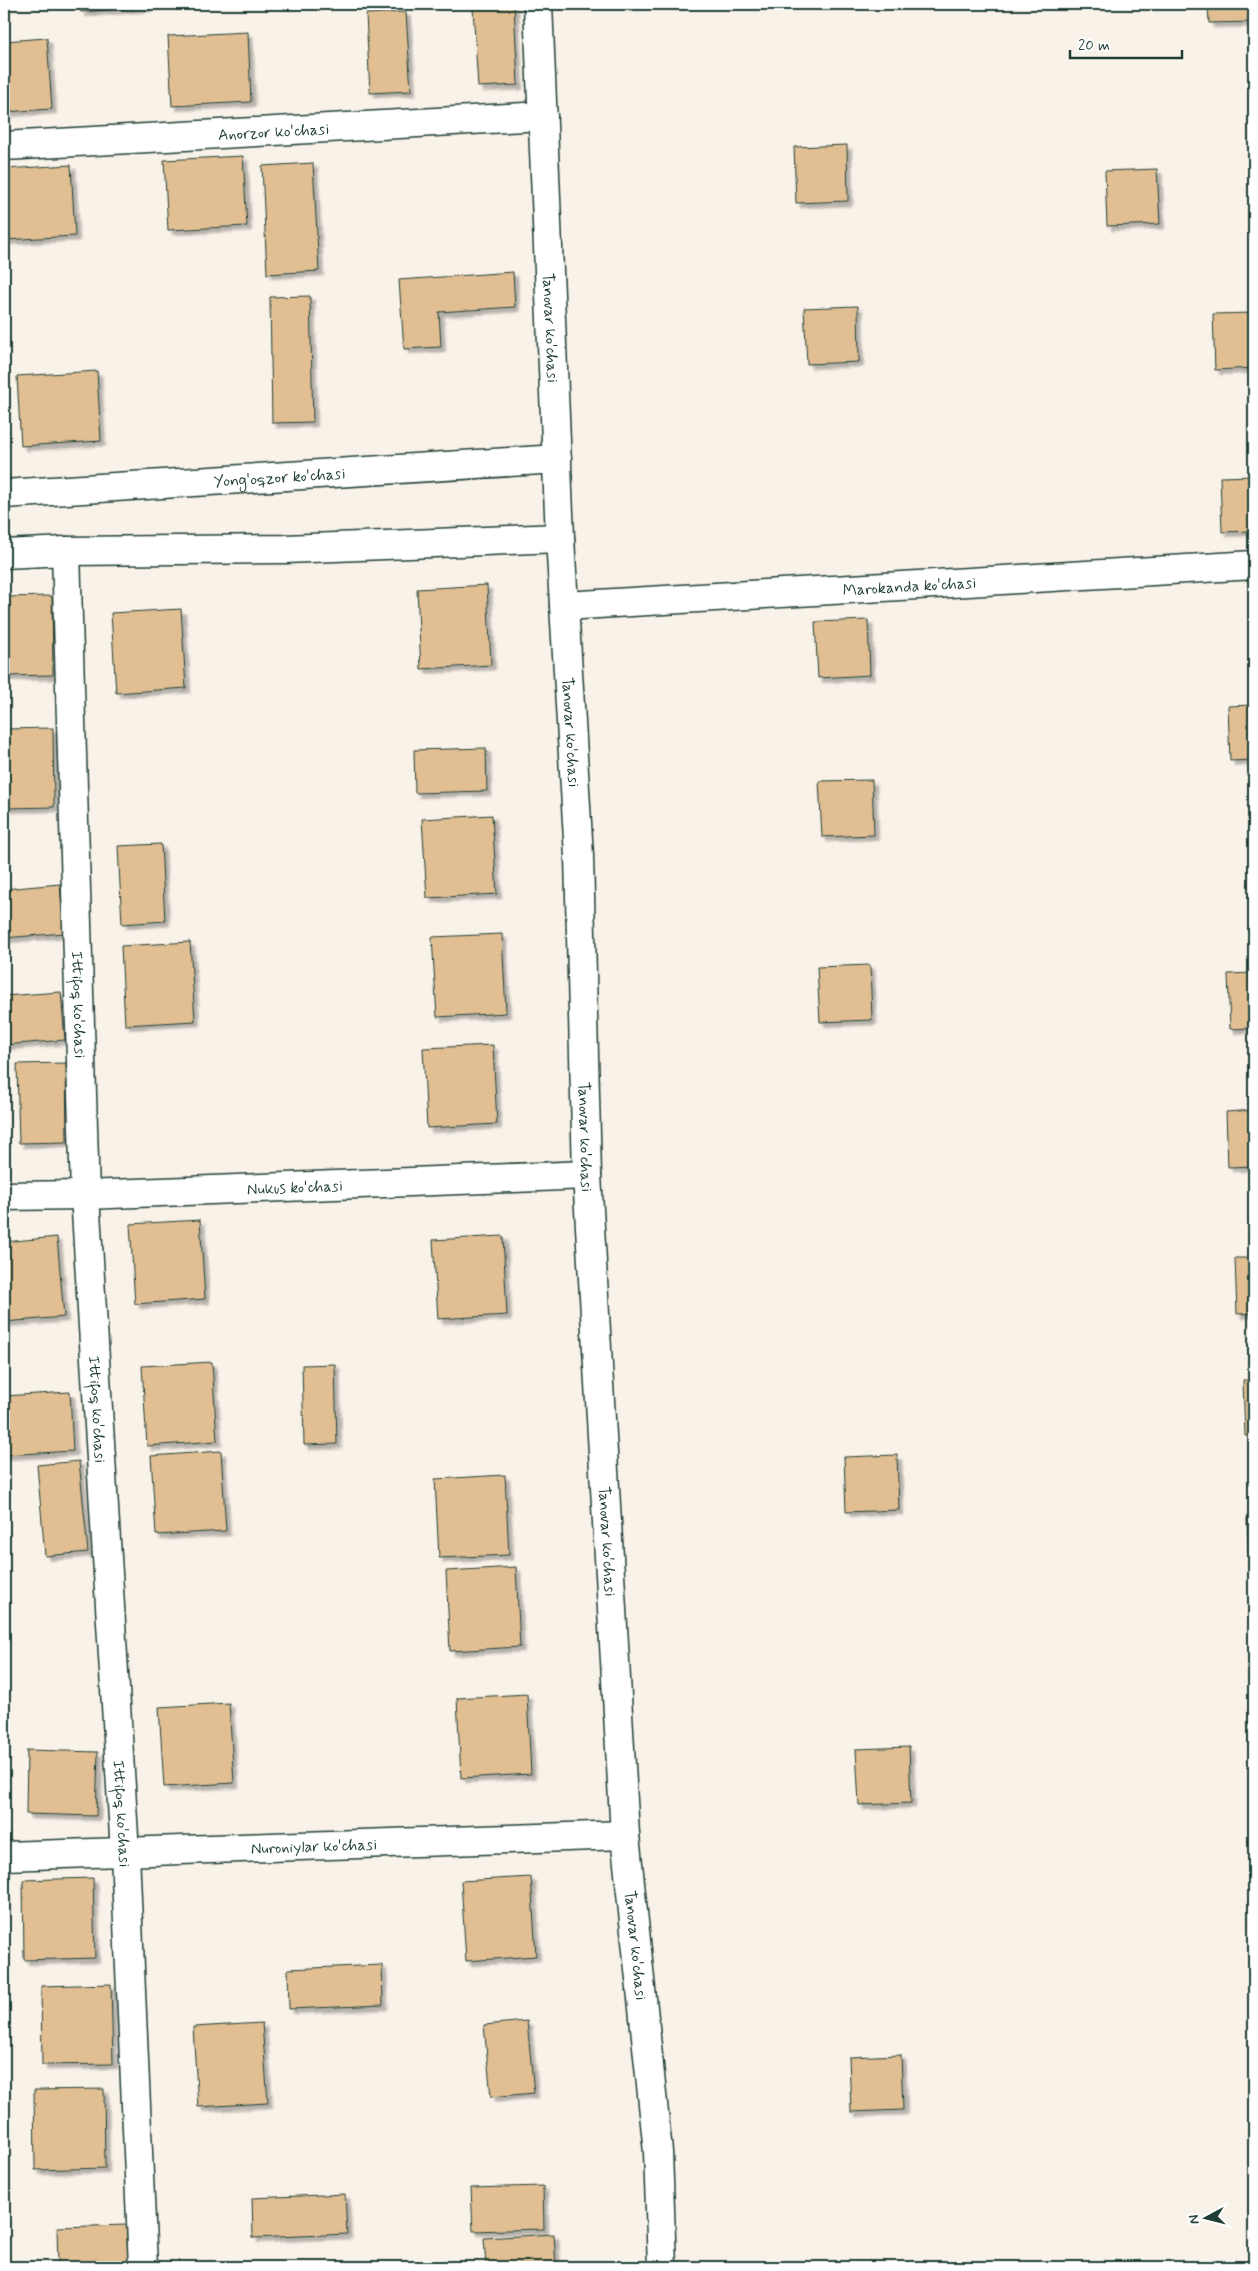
<svg xmlns="http://www.w3.org/2000/svg" width="1258" height="2271" font-family="Mynerve,sans-serif">
<style>
.building{fill:#e1bf93;stroke:#1f3d34;filter:url(#shadow)}
.lines{fill:none;stroke-linecap:round;stroke-linejoin:round}
.minor-casing{stroke:#1f3d34;stroke-width:31}
.minor{stroke:#fff;stroke-width:28}
.labels{text-anchor:middle;stroke-width:5;stroke-linejoin:round;paint-order:stroke}
.street-label{font-size:16px;fill:#1f3d34;stroke:#fff}
</style>
<defs>
<filter id="shadow"><feDropShadow dx="4.5" dy="4.5" stdDeviation="1" flood-color="#0004"/></filter>
</defs>
<rect width="100%" height="100%" fill="#f9f2e9"/>
<filter id="ink" filterUnits="userSpaceOnUse"><feTurbulence type="fractalNoise" baseFrequency=".02" numOctaves="2"/><feDisplacementMap in="SourceGraphic" scale="10" xChannelSelector="R" yChannelSelector="G"/><feConvolveMatrix kernelMatrix="1 2 1 2 8 2 1 2 1" color-interpolation-filters="sRGB"/></filter>
<g filter="url(#ink)">
<path class="building" d="M80 4H146L147 7 81 12Z
M1208 4H1254V22L1209 23Z
M514 6 518 85 478 87 473 8Z
M406 12 411 91 370 93 366 14Z
M248 32 251 102 172 106 168 36Z
M47 38 52 109 4 112V41Z
M847 145 848 201 796 203 794 147Z
M243 156 247 226 168 230 164 160Z
M313 163 319 271 267 274 262 166Z
M71 165 75 236 4 240V169Z
M1157 169 1160 224 1107 226 1105 171Z
M513 272 515 307 439 312 441 347 404 349 399 280Z
M310 296 313 422 272 423 270 297Z
M858 306 859 362 807 364 804 308Z
M1254 313V368L1215 370 1213 314Z
M97 371 101 441 21 446 17 376Z
M1254 476V531L1222 532 1220 477Z
M487 585 491 665 421 669 417 589Z
M52 596 53 675 5 676 4 597Z
M181 609 186 688 116 693 111 613Z
M868 620 870 675 818 678 815 622Z
M1254 705V760L1230 761 1228 706Z
M53 728 54 807 6 808 5 729Z
M486 748 487 791 415 793 414 750Z
M872 780 874 835 822 837 819 781Z
M492 815 497 894 427 898 422 819Z
M161 844 165 921 122 924 118 846Z
M60 884 64 933 4 938V889Z
M502 934 506 1013 437 1017 432 937Z
M190 942 195 1021 125 1025 121 946Z
M870 965 872 1020 820 1022 817 967Z
M1254 973V1028L1230 1029 1228 974Z
M61 992 65 1040 4 1045V996Z
M493 1045 497 1124 427 1128 423 1048Z
M66 1063 67 1142 19 1143 17 1064Z
M1254 1110V1166L1228 1167 1226 1112Z
M200 1220 205 1299 135 1304 130 1224Z
M503 1236 507 1315 438 1319 433 1240Z
M57 1237 64 1317 4 1322V1242Z
M1235 1258H1254V1313L1237 1314Z
M212 1362 217 1441 147 1446 142 1366Z
M335 1364 337 1444 304 1445 302 1365Z
M1243 1380H1254V1436H1245Z
M70 1392 73 1451 4 1455V1396Z
M221 1451 226 1531 156 1535 151 1456Z
M897 1455 899 1510 846 1512 844 1457Z
M79 1461 88 1552 45 1556 37 1465Z
M505 1475 509 1555 439 1558 435 1479Z
M1247 1518H1254V1573H1249Z
M516 1567 520 1647 450 1651 446 1571Z
M527 1694 531 1774 461 1778 457 1698Z
M229 1703 234 1783 164 1787 159 1707Z
M1250 1713H1254V1768H1251Z
M909 1747 911 1803 859 1805 856 1749Z
M27 1750 98 1752 96 1816 26 1814Z
M531 1877 536 1956 466 1961 461 1881Z
M93 1878 95 1958 24 1960 23 1880Z
M382 1965 383 2005 289 2009 288 1969Z
M111 1984 113 2064 42 2065 41 1986Z
M527 2021 534 2093 491 2097 484 2025Z
M262 2023 268 2103 198 2107 193 2027Z
M901 2055 903 2110 851 2112 849 2057Z
M104 2089 105 2168 35 2170 34 2090Z
M543 2186 544 2229 473 2231 471 2188Z
M345 2194 347 2234 253 2238 252 2198Z
M127 2225 128 2267H58L57 2227Z
M554 2234 556 2267H486L484 2238Z"/>
<g class="lines">
<defs>
<g id="minor">
<path id="s1" d="M538 4 560 538 579 856 587 1175 625 1835 658 2152 662 2267"/>
<path id="s2" d="M4 146 543 116"/>
<path id="s3" d="M4 494 557 459"/>
<path id="s4" d="M66 551 85 1195 125 1853 143 2267"/>
<path d="M4 554 66 551 285 549 560 538"/>
<path id="s5" d="M564 606 1254 565"/>
<path id="s6" d="M4 1196 85 1195 587 1175"/>
<path id="s7" d="M4 1856 625 1835"/>
</g>
</defs>
<use href="#minor" class="minor-casing"/>
<use href="#minor" class="minor"/>
</g>
</g>
<g class="labels">
<g class="street-label">
<text dy="6" stroke="none"><textPath href="#s2" startOffset="270">Anorzor ko'chasi</textPath></text>
<text dy="6" stroke="none"><textPath href="#s1" startOffset="324">Tanovar ko'chasi</textPath></text>
<text dy="6" stroke="none"><textPath href="#s3" startOffset="276">Yong'oqzor ko'chasi</textPath></text>
<text dy="6" stroke="none"><textPath href="#s5" startOffset="346">Marokanda ko'chasi</textPath></text>
<text dy="6" stroke="none"><textPath href="#s1" startOffset="729">Tanovar ko'chasi</textPath></text>
<text dy="6" stroke="none"><textPath href="#s4" startOffset="454">Ittifoq ko'chasi</textPath></text>
<text dy="6" stroke="none"><textPath href="#s1" startOffset="1134">Tanovar ko'chasi</textPath></text>
<text dy="6" stroke="none"><textPath href="#s6" startOffset="291">Nukus ko'chasi</textPath></text>
<text dy="6" stroke="none"><textPath href="#s4" startOffset="859">Ittifoq ko'chasi</textPath></text>
<text dy="6" stroke="none"><textPath href="#s1" startOffset="1539">Tanovar ko'chasi</textPath></text>
<text dy="6" stroke="none"><textPath href="#s4" startOffset="1264">Ittifoq ko'chasi</textPath></text>
<text dy="6" stroke="none"><textPath href="#s7" startOffset="310">Nuroniylar ko'chasi</textPath></text>
<text dy="6" stroke="none"><textPath href="#s1" startOffset="1944">Tanovar ko'chasi</textPath></text>
</g>
</g>
<rect width="1258" height="2271" fill="none" stroke="#fff" stroke-width="20"/>
<rect x="10" y="10" width="1238" height="2251" fill="none" stroke="#1f3d34" stroke-width="2" filter="url(#ink)"/>
<g transform="translate(1206 2218) rotate(263)" stroke="#ffffff" stroke-width="4" paint-order="stroke">
<path d="M0-4L9 19L0 12L-9 19Z" fill="#1f3d34"/>
<text y="-8" font-size="14" font-weight="bold" text-anchor="middle" fill="#1f3d34">N</text>
</g>
<path d="M1070 50v8h112v-8" fill="none" stroke="#1f3d34" stroke-width="2.5"/>
<text x="1078" y="50" font-size="15" fill="#1f3d34" stroke="#ffffff" stroke-width="4" paint-order="stroke">20 m</text>
</svg>
